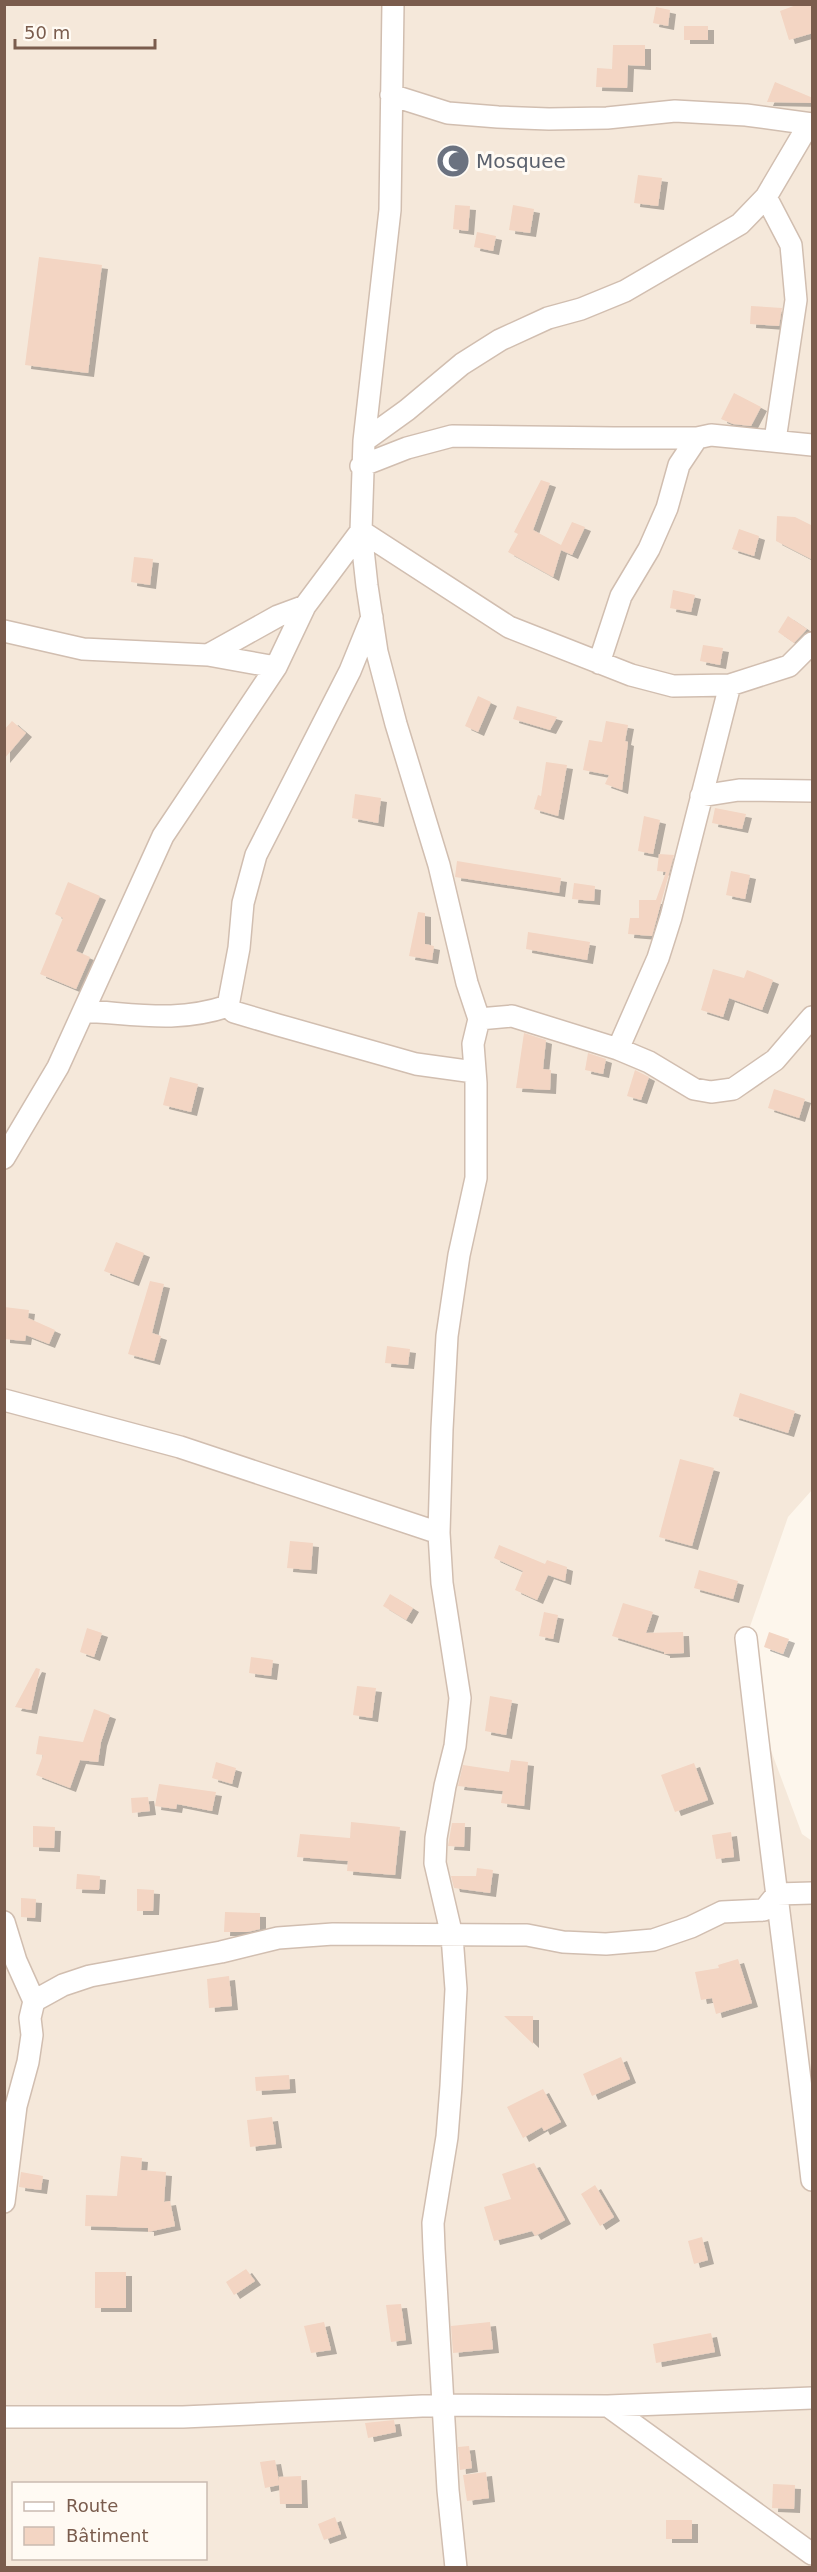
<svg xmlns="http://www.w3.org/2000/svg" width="817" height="2572" font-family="'DejaVu Sans',sans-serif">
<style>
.residential{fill:#f5e8da;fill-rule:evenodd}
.building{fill:#f3d5c3;filter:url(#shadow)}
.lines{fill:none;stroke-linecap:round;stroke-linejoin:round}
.minor-casing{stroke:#d1beb0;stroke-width:24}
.minor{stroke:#fff;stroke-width:21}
.labels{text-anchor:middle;stroke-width:6;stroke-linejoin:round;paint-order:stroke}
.worship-label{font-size:20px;fill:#5b616d;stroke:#fffaf3;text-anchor:start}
</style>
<defs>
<filter id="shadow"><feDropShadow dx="6" dy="4" stdDeviation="0" flood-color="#0004"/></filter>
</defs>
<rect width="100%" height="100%" fill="#fdf6ec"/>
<path class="residential" d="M5 5H812V1490L788 1517 746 1638 763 1729 802 1834 812 1841V2567L5 2568ZM14 2484H206V2558H14Z"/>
<path class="building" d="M799 4H810L813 12V33L789 40 780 11Z
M656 7 670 10 668 26 653 23Z
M684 26H708V40H684Z
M613 45H645V66L628 65 627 88 596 87 597 68 612 69Z
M775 82 813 98V103L767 102Z
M638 175 662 178 658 206 634 203Z
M455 205 470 206 468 231 453 229Z
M513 205 534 209 530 233 509 230Z
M477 232 496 236 493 251 474 247Z
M39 257 102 265 88 373 25 365Z
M751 306 782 308 779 326 750 324Z
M734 393 761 407 751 426 733 424 721 419Z
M541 480 550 483 533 530 561 545 572 522 585 527 572 555 561 550 553 577 508 552 518 534 514 532Z
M777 516 795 517 813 526V560L776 541Z
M739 529 759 536 754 556 732 549Z
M134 557 153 559 150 585 131 582Z
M673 590 695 595 691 612 670 608Z
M788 616 807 629 794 643 778 632Z
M703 645 723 648 720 665 700 661Z
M478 696 491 702 478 732 465 726Z
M517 706 557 717 550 730 513 719Z
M12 721 26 733 4 759V730Z
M606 721 628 725 625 741 628 742 622 790 605 784 609 775 583 770 589 740 602 742Z
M546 762 567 765 558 816 534 809 538 795 541 796Z
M355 794 381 798 378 823 352 818Z
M715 808 746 814 742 829 712 823Z
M644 816 660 820 653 854 638 851Z
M659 854 674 855 652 936 628 934 630 918H639V900H656L666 872 657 871Z
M457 861 561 878 559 893 455 877Z
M731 871 750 875 745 899 726 895Z
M68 882 100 896 76 951 90 957 76 989 40 974 63 918 55 914Z
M574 883 595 886 594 901 572 899Z
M418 912 425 913V944L434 946 432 960 409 956Z
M528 932 590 942 587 960 526 949Z
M713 969 744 978 747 970 773 980 762 1010 729 998 723 1017 701 1010Z
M524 1033 546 1040 543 1069 551 1070 550 1090 516 1088Z
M588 1053 606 1059 603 1074 585 1070Z
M635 1070 649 1077 641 1100 627 1096Z
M170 1077 198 1084 191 1112 163 1105Z
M774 1089 805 1099 799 1118 768 1108Z
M116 1242 144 1253 133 1282 104 1271Z
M150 1281 164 1284 152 1333 161 1336 154 1361 128 1354Z
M4 1307 29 1310 28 1318 55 1330 49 1344 26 1335 25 1341 4 1339Z
M387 1346 410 1349 408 1365 385 1363Z
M740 1393 795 1411 788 1433 733 1416Z
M680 1459 714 1468 692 1546 659 1537Z
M290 1541 313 1543 311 1570 287 1568Z
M499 1545 545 1564 547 1560 567 1567 565 1581 548 1575 537 1600 515 1590 523 1571 494 1558Z
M699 1570 738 1581 733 1599 694 1588Z
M390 1594 413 1608 406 1620 383 1606Z
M623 1603 653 1612 646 1633 683 1632 684 1653 664 1654V1652L612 1636Z
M544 1612 558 1615 553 1639 539 1636Z
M87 1628 102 1633 94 1657 80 1652Z
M769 1632 789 1639 783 1654 764 1647Z
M251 1657 273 1660 271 1676 249 1673Z
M36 1668 40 1669 31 1710 15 1707Z
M357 1686 376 1688 372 1718 353 1715Z
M490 1696 512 1700 506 1735 485 1731Z
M94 1709 110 1715 101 1742 98 1762 80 1760 70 1788 36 1775 43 1755 36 1754 39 1736 83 1742Z
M511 1760 528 1762 524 1806 501 1803 503 1791 458 1786 463 1765 509 1772Z
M216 1762 236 1768 232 1784 212 1778Z
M694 1763 708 1800 675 1812 661 1775Z
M159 1784 216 1792 212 1811 177 1804 176 1809 155 1806Z
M148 1797 150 1811 132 1813 131 1798Z
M351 1822 400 1827 395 1875 347 1871 348 1861 297 1857 300 1834 350 1838Z
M452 1823H465L464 1847 448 1846Z
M33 1826 55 1827 54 1848 33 1847Z
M731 1832 734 1857 716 1859 712 1835Z
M477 1868 493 1870 490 1893 454 1888 451 1876H476Z
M77 1874 100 1876 99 1890 76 1889Z
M137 1889 154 1890 153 1911H137Z
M21 1898 36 1899 35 1918 21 1917Z
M225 1912 260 1913V1929L247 1932H224Z
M738 1959 752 2003 716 2014 712 1998 701 2000 695 1972 719 1968 718 1965Z
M229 1976 232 2006 209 2008 207 1979Z
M504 2016H533V2044Z
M621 2057 630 2079 592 2096 583 2074Z
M289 2075 290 2089 256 2091 255 2077Z
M543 2089 561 2122 544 2131 542 2127 523 2138 507 2107Z
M272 2117 276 2144 250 2147 247 2120Z
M121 2156 142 2158 141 2170 166 2172 164 2202 170 2201 175 2226 148 2232V2228L85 2226 86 2195 117 2196Z
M534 2163 565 2220 535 2236 532 2231 494 2241 484 2207 511 2199 502 2174Z
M21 2172 43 2176 41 2190 19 2187Z
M595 2185 614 2217 600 2226 581 2194Z
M702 2237 708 2260 694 2264 688 2241Z
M246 2269 255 2281 234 2295 226 2282Z
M95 2272H126V2308H95Z
M401 2304 406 2340 391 2342 386 2305Z
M324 2322 331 2350 311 2353 304 2326Z
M490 2322 493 2349 453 2353 451 2326Z
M711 2333 715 2352 656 2363 653 2344Z
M394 2420 396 2432 368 2438 365 2423Z
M469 2446 472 2468 460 2470 458 2447Z
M275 2460 279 2481V2477L301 2476 302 2504H280L279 2485 265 2488 260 2462Z
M486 2472 489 2498 467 2501 463 2475Z
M773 2484 795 2485 794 2509 772 2508Z
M335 2517 341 2534 324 2540 318 2524Z
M666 2520H692V2539H666Z"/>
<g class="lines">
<defs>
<path id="minor" d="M393 4 390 210 364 441 361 531 367 586 377 652 396 724 439 865 467 983 479 1019 473 1044 476 1083V1178L459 1255 447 1336 442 1429 439 1533 442 1583 460 1698 455 1746 445 1786 436 1838 435 1863 452 1936 456 1989 451 2086 447 2137 433 2223 434 2249 448 2490 456 2568
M391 95 448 113 498 117 549 119 607 118 675 111 746 115 812 124
M766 197 791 245 796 300 775 440
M364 441 407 410 462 364 500 340 548 318 581 309 625 291 740 224 766 197 809 124
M361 466 407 448 452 436 614 438H697L711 435 812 445
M361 531 509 627 631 675 673 686 730 685 789 666 812 643
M4 631 83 649 208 655 276 667
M208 655 278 616 305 606
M599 663 621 596 649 549 667 508 679 465 697 438
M701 796 739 790 812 791
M228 1006 239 948 243 903 256 855 350 671 372 617
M228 1006 234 1012 278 1025 416 1064 474 1072
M84 1011C137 1014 177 1023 228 1006
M479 1019 512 1016 618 1049 649 1062 694 1089 711 1092 733 1089 775 1060 812 1017
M618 1049 658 958 671 917 730 685
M4 1158 58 1067 163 836 276 667 305 606 361 531
M4 1400 180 1447 439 1533
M746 1638C766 1819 791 1999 812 2180
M777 1894 812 1893
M4 1922 16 1961 34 2001 30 2018 32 2035 28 2062 16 2106 4 2202
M34 2001 63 1985 90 1976 221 1952 278 1938 333 1934 527 1935 563 1942 606 1944 653 1940 691 1927 722 1912 764 1910 777 1894
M608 2406 812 2554
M4 2417H183L444 2405 608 2406 812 2398"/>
</defs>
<use href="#minor" class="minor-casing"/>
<use href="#minor" class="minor"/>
</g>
<defs>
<symbol id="mosque-disc" viewBox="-11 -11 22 22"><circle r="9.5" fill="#6b7280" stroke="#fffaf3"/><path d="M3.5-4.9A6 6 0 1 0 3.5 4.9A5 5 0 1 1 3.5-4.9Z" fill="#fff"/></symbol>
</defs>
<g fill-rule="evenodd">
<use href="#mosque-disc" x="434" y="142" width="38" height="38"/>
</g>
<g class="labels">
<g class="worship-label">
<text x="476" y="168">Mosquee</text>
</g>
</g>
<rect width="817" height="2572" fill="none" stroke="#7a5c4d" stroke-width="12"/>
<rect x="12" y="2482" width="195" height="78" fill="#fffaf3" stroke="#cabbb1" stroke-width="1.5"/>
<rect x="24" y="2502" width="30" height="9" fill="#ffffff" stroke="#cabbb1" stroke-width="1.5"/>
<text x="66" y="2512" font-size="18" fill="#7a5c4d">Route</text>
<rect x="24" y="2527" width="30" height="18" fill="#f3d5c3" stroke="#cabbb1" stroke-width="1.5"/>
<text x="66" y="2542" font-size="18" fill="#7a5c4d">Bâtiment</text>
<path d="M15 39v9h140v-9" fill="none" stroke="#7a5c4d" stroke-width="3"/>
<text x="24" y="39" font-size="18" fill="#7a5c4d" stroke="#fffaf3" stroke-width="4.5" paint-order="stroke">50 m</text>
</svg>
